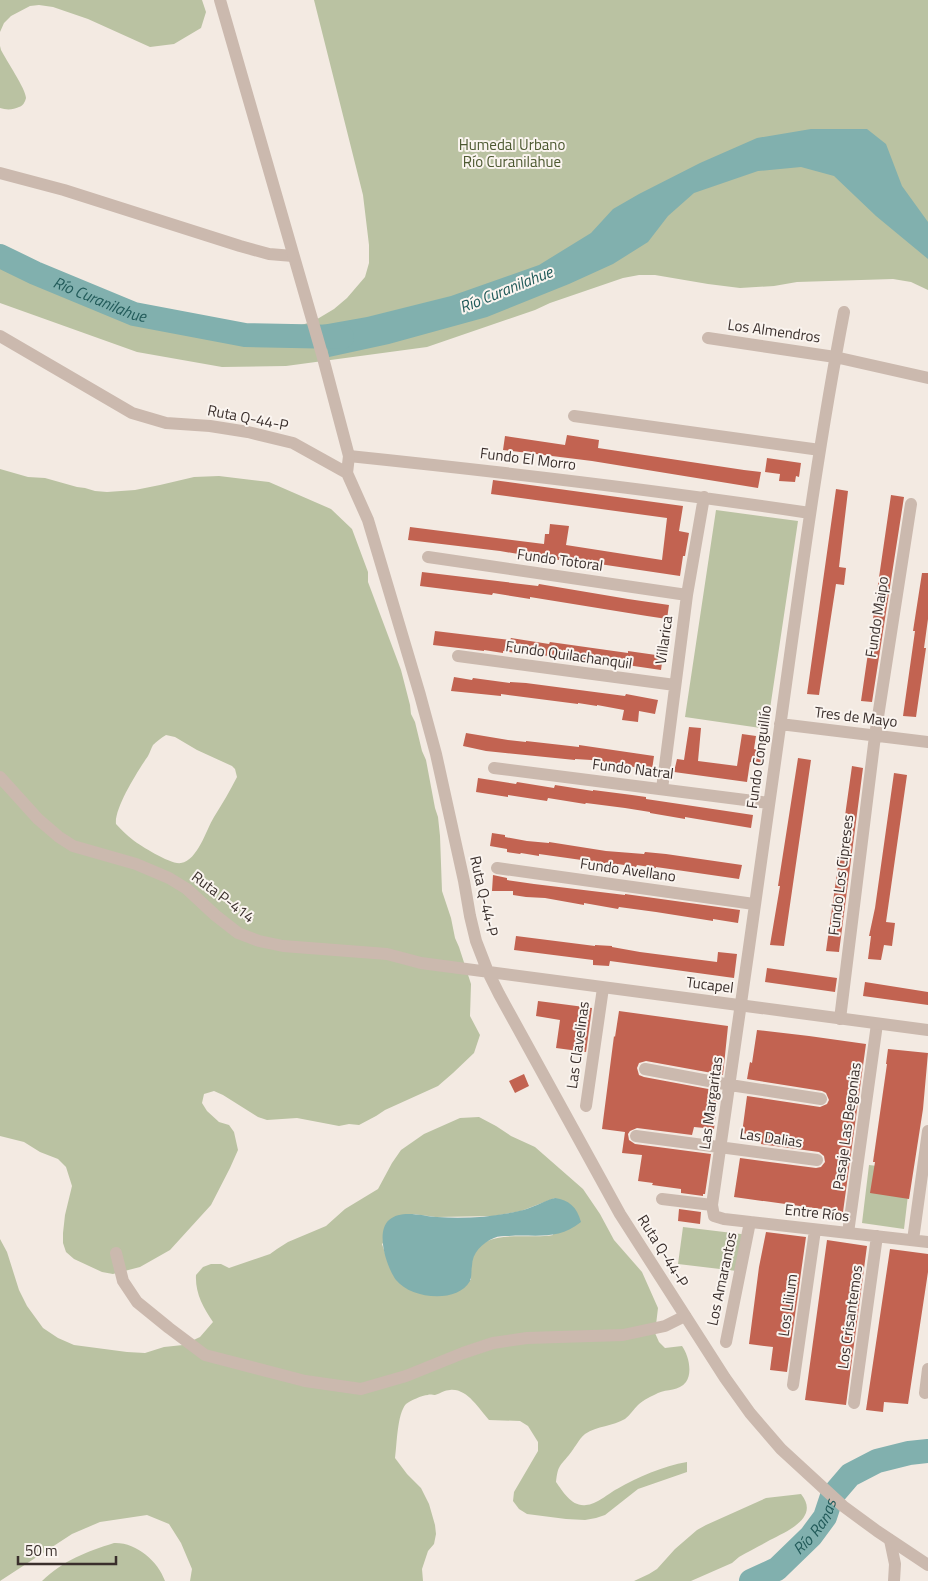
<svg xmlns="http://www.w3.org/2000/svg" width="928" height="1581" font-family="'Titillium Web',sans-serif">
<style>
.green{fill:#bac2a2;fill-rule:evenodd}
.water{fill:#81b0ae}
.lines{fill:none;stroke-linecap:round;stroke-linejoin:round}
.river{stroke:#81b0ae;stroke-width:24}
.building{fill:#c26351}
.minor{stroke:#cbb9ae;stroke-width:12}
.tertiary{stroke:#cbb9ae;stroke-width:12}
.labels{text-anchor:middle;stroke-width:4;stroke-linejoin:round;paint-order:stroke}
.park-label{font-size:15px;fill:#4c5830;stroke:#faf4ef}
.street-label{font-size:15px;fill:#3a2f2c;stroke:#faf4ef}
.water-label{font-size:16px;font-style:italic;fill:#225b5a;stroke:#faf4ef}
</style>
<rect width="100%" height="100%" fill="#f3eae2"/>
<path class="green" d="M0 0H202L206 12 201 28 174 44 150 47 88 19 53 7 39 5 30 6 11 16 4 23 0 32Z
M314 0H928V290L911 282 893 279 797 282 774 286 740 288 708 284 655 275H639L623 278 550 303 535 310 427 347 286 366 222 367 137 352 0 303V259L44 284 107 305 218 324 279 330 292 328 314 321 334 309 347 298 365 277 369 263V245L363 195Z
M0 46 1 50C6 60 26 89 26 98 25 102 23 106 19 107 13 110 6 110 0 108Z
M0 469 28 477 45 478 77 487 85 488 95 491 107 492 135 490 160 485 194 477 219 476 269 482 331 509 352 529 368 572V582L401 670 410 705 411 714 415 722 422 751 426 760 435 808 438 817 440 836 442 891 451 918 455 938 459 947 471 984 470 1016 480 1035 474 1053 453 1073 438 1086 385 1110 376 1116 359 1125 349 1124 339 1126 297 1118 267 1120 258 1117 223 1095 214 1091 204 1094 202 1103 207 1111 219 1122 229 1125 234 1132 238 1150 230 1168 211 1205 170 1250 140 1267 113 1274 102 1272 74 1259 66 1252 63 1243V1233L65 1215 72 1186 66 1167 58 1159 40 1152 24 1142 0 1136ZM166 735 175 737 197 750 232 766 235 769 237 777C230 791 222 804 214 817 206 830 198 860 181 863 171 865 141 846 133 840 126 835 121 829 116 824 114 808 139 769 148 756 150 752 151 749 153 745 157 741 161 738 166 735Z
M716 510 798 521 767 729 685 717Z
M479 1117 496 1126 511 1136 535 1147 583 1189 600 1214 614 1240 642 1272 658 1308 655 1333 659 1342 665 1348 682 1346C688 1354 693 1372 686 1382 679 1391 667 1389 658 1393 652 1396 643 1400 638 1405 634 1409 630 1415 625 1419 613 1426 597 1426 585 1434 578 1440 575 1448 569 1455 559 1467 558 1466 556 1482 563 1492 572 1507 586 1505 596 1505 609 1493 617 1489 638 1477 663 1466 687 1462V1472L638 1489 605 1515 596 1518 585 1520 566 1519 527 1514 519 1509 513 1501 514 1492 538 1451V1442L528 1426 520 1421 489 1420C479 1409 467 1388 450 1390 445 1390 441 1393 435 1395 434 1395 429 1394 428 1395 422 1395 410 1401 406 1404 397 1414 397 1445 395 1458L407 1474 421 1488 429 1504 435 1525 436 1534 434 1544 428 1551 422 1569 423 1581H190L192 1569 181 1543 169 1524 147 1515 100 1522 72 1534 0 1581V1239L7 1252 19 1290 27 1306 43 1328 58 1338 74 1345 127 1352 145 1353 164 1347 183 1345 200 1337 213 1322C203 1307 195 1293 196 1275L203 1267 211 1264H221L229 1268 270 1254 277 1249 288 1242 326 1226 345 1209 378 1189 392 1163 401 1150 424 1134 460 1118ZM555 1198 553 1235C528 1240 481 1226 472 1260 470 1266 471 1274 471 1280H397L385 1253 382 1244 413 1214 436 1217 494 1216 521 1211Z
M869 1165 911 1170 904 1229 862 1223Z
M683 1227 749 1235 745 1272 678 1264Z
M801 1494C820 1517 788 1531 770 1540 760 1546 749 1551 739 1557L732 1563 691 1581H634L649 1574 657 1569 675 1549 697 1530 706 1525 766 1498Z
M114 1543C136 1542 158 1561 165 1581H42C64 1560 86 1552 114 1543Z"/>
<path class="water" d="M811 129H867L886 144 902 186 928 222V259L876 216 834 176 801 167 758 171 694 193 668 216 648 242 613 264 569 284 487 317 389 344 329 357 322 325 367 317 451 296 539 265 591 233 613 209 639 194 700 163 757 138Z
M555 1198C569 1200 577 1207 581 1222 558 1241 535 1234 509 1236 504 1236 498 1236 494 1238 482 1243 472 1253 472 1266 471 1270 472 1277 470 1281 457 1304 411 1299 396 1280 387 1268 375 1232 389 1220 401 1209 423 1216 437 1217 464 1219 493 1217 519 1211 531 1209 543 1201 555 1198Z"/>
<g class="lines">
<g class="river">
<path id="s1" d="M0 256 35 273 134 314 245 335 342 337"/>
<path id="s2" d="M751 1581 777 1569 811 1536 825 1517 832 1496 850 1475 877 1461 909 1453 928 1451"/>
</g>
</g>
<path class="building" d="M567 435 599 440 598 448 744 470 761 472 758 488 592 461 503 450 505 436 565 445Z
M767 458 801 463 799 477 796 476 795 482 779 481 780 474 765 472Z
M493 480 683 506 679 531 689 533 685 556H683L680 576 559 558V560L542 558 500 551 408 540 410 527 544 544 545 534H549L550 524 569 526 566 545 662 560 667 518 491 494Z
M836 489 848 491 839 567 846 568 844 585 836 584 819 695 807 694Z
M891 495 904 497 872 702 861 701Z
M422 572 538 586 539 584 628 599 669 605 667 619 647 616 530 597V599L493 593 492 595 420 586Z
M922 573H928V619L924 648H926L916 717 903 716 915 631H913Z
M435 631 510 640 511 638 549 644 550 642 628 653V651L663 656 661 670 620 664 619 666 542 655V657L503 651V653L484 650V651L433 645Z
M454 677 472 680 473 678 510 683V682L526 683 625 696 626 694 658 700 655 714 639 711 638 722 622 720 624 710 597 705V706L578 703V704L501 694V696L451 691Z
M689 727 701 728 698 761 737 766 742 734 756 736 754 749 763 751 761 764 750 762 747 782 674 772 677 759 684 760Z
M466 733 508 740 526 742V741L579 747V745L654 756 652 770 591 760 575 759V760L486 751 463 746Z
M798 758 811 760 784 946 770 945 780 886H778Z
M852 766 863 768 839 952 826 951Z
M894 773 907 775 886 922 895 923 892 946 884 945 881 960 868 959 871 936H869L875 908Z
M478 778 516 784 517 782 554 788 555 785 593 791V790L632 795 646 797V799L753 815 751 828 685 817V819L650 813V812L625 808 586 803 585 804 548 798 547 801 508 795V797L476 792Z
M492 833 505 835V837L527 841 549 843V842L606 851 644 854 645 852 666 854 742 865 739 879 656 867V868L637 865 636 867 618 864 617 865 539 854V856L521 853 520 854 507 852V849L490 846Z
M493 875 507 878V880L534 884 625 895V894L740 910 738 923 713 919V921L656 912 619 907 618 909 584 903V905L545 898 526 897 513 895V891H492Z
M516 936 595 946V945L612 946V947L640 952 717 962 718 952 737 954 734 978 610 961 609 966 593 965V960L514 950Z
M767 968 837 978 835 992 765 982Z
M865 982 928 992V1005L863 996Z
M538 1001 592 1008 586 1052 556 1048 560 1020 536 1016Z
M619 1011 728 1026 723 1075 646 1061 639 1063 637 1068 639 1075 644 1077 719 1091 714 1129 694 1127 692 1135 637 1128 630 1131 628 1134 629 1140 635 1144 711 1154 705 1194H703V1196L681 1193V1189L652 1185 653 1183 638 1181 642 1155 622 1153 625 1132 602 1129 614 1036 615 1037Z
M757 1030 809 1036 866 1044 843 1212 734 1197 740 1158 816 1168 821 1167 825 1162 824 1156 819 1152 761 1144 762 1136 742 1133 747 1096 820 1107 827 1104 829 1100 826 1093 822 1091 747 1079 750 1062 752 1063Z
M888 1049 928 1053 923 1109 909 1199 870 1193 875 1162H873L887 1064H886Z
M524 1074 529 1086 515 1093 509 1081Z
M679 1209 701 1212 700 1224 678 1221Z
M766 1232 806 1237 787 1372 770 1370 773 1347 749 1344 759 1267Z
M827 1240 867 1246 846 1405 805 1400Z
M890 1249 928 1254V1272L908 1404 884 1402 883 1412 866 1410Z"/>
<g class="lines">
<path class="minor" d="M0 173 64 190 240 246 269 254 293 256
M844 312C818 447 800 584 781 720 758 882 736 1043 712 1205L714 1216 724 1219 928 1242
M708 338 835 357 928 378
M574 416 820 450
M349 456C503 472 656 490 810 513
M428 557 687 595
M458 656 675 685
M780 724 928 742
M494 768 769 803
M662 789 687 595 704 497
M497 868 754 904
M840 1019 875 736 911 504
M645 1069 730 1085 821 1099
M586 1106 603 988
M636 1136 817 1160
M662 1199 712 1205
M848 1233 877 1024
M913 1240 928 1131
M116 1253 123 1281 137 1302 169 1328 205 1355 305 1381 361 1389 406 1376 463 1353 493 1343 527 1338 623 1335 665 1326 685 1316
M726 1342 750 1222
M793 1385 815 1230
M925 1393 928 1369
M854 1403 877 1236
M890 1540 895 1564 894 1581"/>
<path class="tertiary" d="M220 0 322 354 349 456 347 473
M0 336 132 413 166 423 210 426 248 432 293 443 347 473 368 520 420 695 436 754 464 881 470 916 476 941 488 972 499 994 620 1214 725 1378 750 1413 781 1449 843 1506 877 1531 928 1565
M0 777 38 819 59 837 73 846 136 864 169 878 187 889 215 915 238 933 259 941 283 946 387 954 421 963 928 1030"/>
</g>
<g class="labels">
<g class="park-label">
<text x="512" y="150">Humedal Urbano<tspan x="512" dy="17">Río Curanilahue</tspan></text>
</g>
<g class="street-label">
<text transform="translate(774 331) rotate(8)" y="5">Los Almendros</text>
<text transform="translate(248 418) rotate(11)" y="5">Ruta Q-44-P</text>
<text transform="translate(528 459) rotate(7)" y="5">Fundo El Morro</text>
<text transform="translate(560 560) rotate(8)" y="5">Fundo Totoral</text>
<text transform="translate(877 617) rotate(-81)" y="5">Fundo Maipo</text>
<text transform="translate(664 640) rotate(-82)" y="5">Villarica</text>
<text transform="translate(569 655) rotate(8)" y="5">Fundo Quilachanquil</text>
<text transform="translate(856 717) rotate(7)" y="5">Tres de Mayo</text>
<text transform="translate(759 757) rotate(-82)" y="5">Fundo Conguillío</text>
<text transform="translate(633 769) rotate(7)" y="5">Fundo Natral</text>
<text transform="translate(628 870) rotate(8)" y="5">Fundo Avellano</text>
<text transform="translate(841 875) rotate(-83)" y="5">Fundo Los Cipreses</text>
<text transform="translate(484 896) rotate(77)" y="5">Ruta Q-44-P</text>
<text transform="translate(223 897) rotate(37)" y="5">Ruta P-414</text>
<text transform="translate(710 985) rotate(7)" y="5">Tucapel</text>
<text transform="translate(578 1045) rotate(-82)" y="5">Las Clavelinas</text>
<text transform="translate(711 1103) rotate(-82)" y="5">Las Margaritas</text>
<text transform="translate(847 1126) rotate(-82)" y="5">Pasaje Las Begonias</text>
<text transform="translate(771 1138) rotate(8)" y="5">Las Dalias</text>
<text transform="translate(817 1213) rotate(6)" y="5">Entre Ríos</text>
<text transform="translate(663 1251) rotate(58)" y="5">Ruta Q-44-P</text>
<text transform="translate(722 1279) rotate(-78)" y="5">Los Amarantos</text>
<text transform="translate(788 1305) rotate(-82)" y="5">Los Lilium</text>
<text transform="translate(850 1317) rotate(-82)" y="5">Los Crisantemos</text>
</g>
<g class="water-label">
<text transform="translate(506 289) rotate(-22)" y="6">Río Curanilahue</text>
<text dy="6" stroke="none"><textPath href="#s1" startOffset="109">Río Curanilahue</textPath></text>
<text dy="6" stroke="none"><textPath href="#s2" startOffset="86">Río Ranas</textPath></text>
</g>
</g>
<path d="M18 1556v8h98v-8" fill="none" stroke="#3a2f2c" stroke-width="2.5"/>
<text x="25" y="1556" font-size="15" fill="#3a2f2c" stroke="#faf4ef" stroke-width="4" paint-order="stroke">50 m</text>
</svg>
